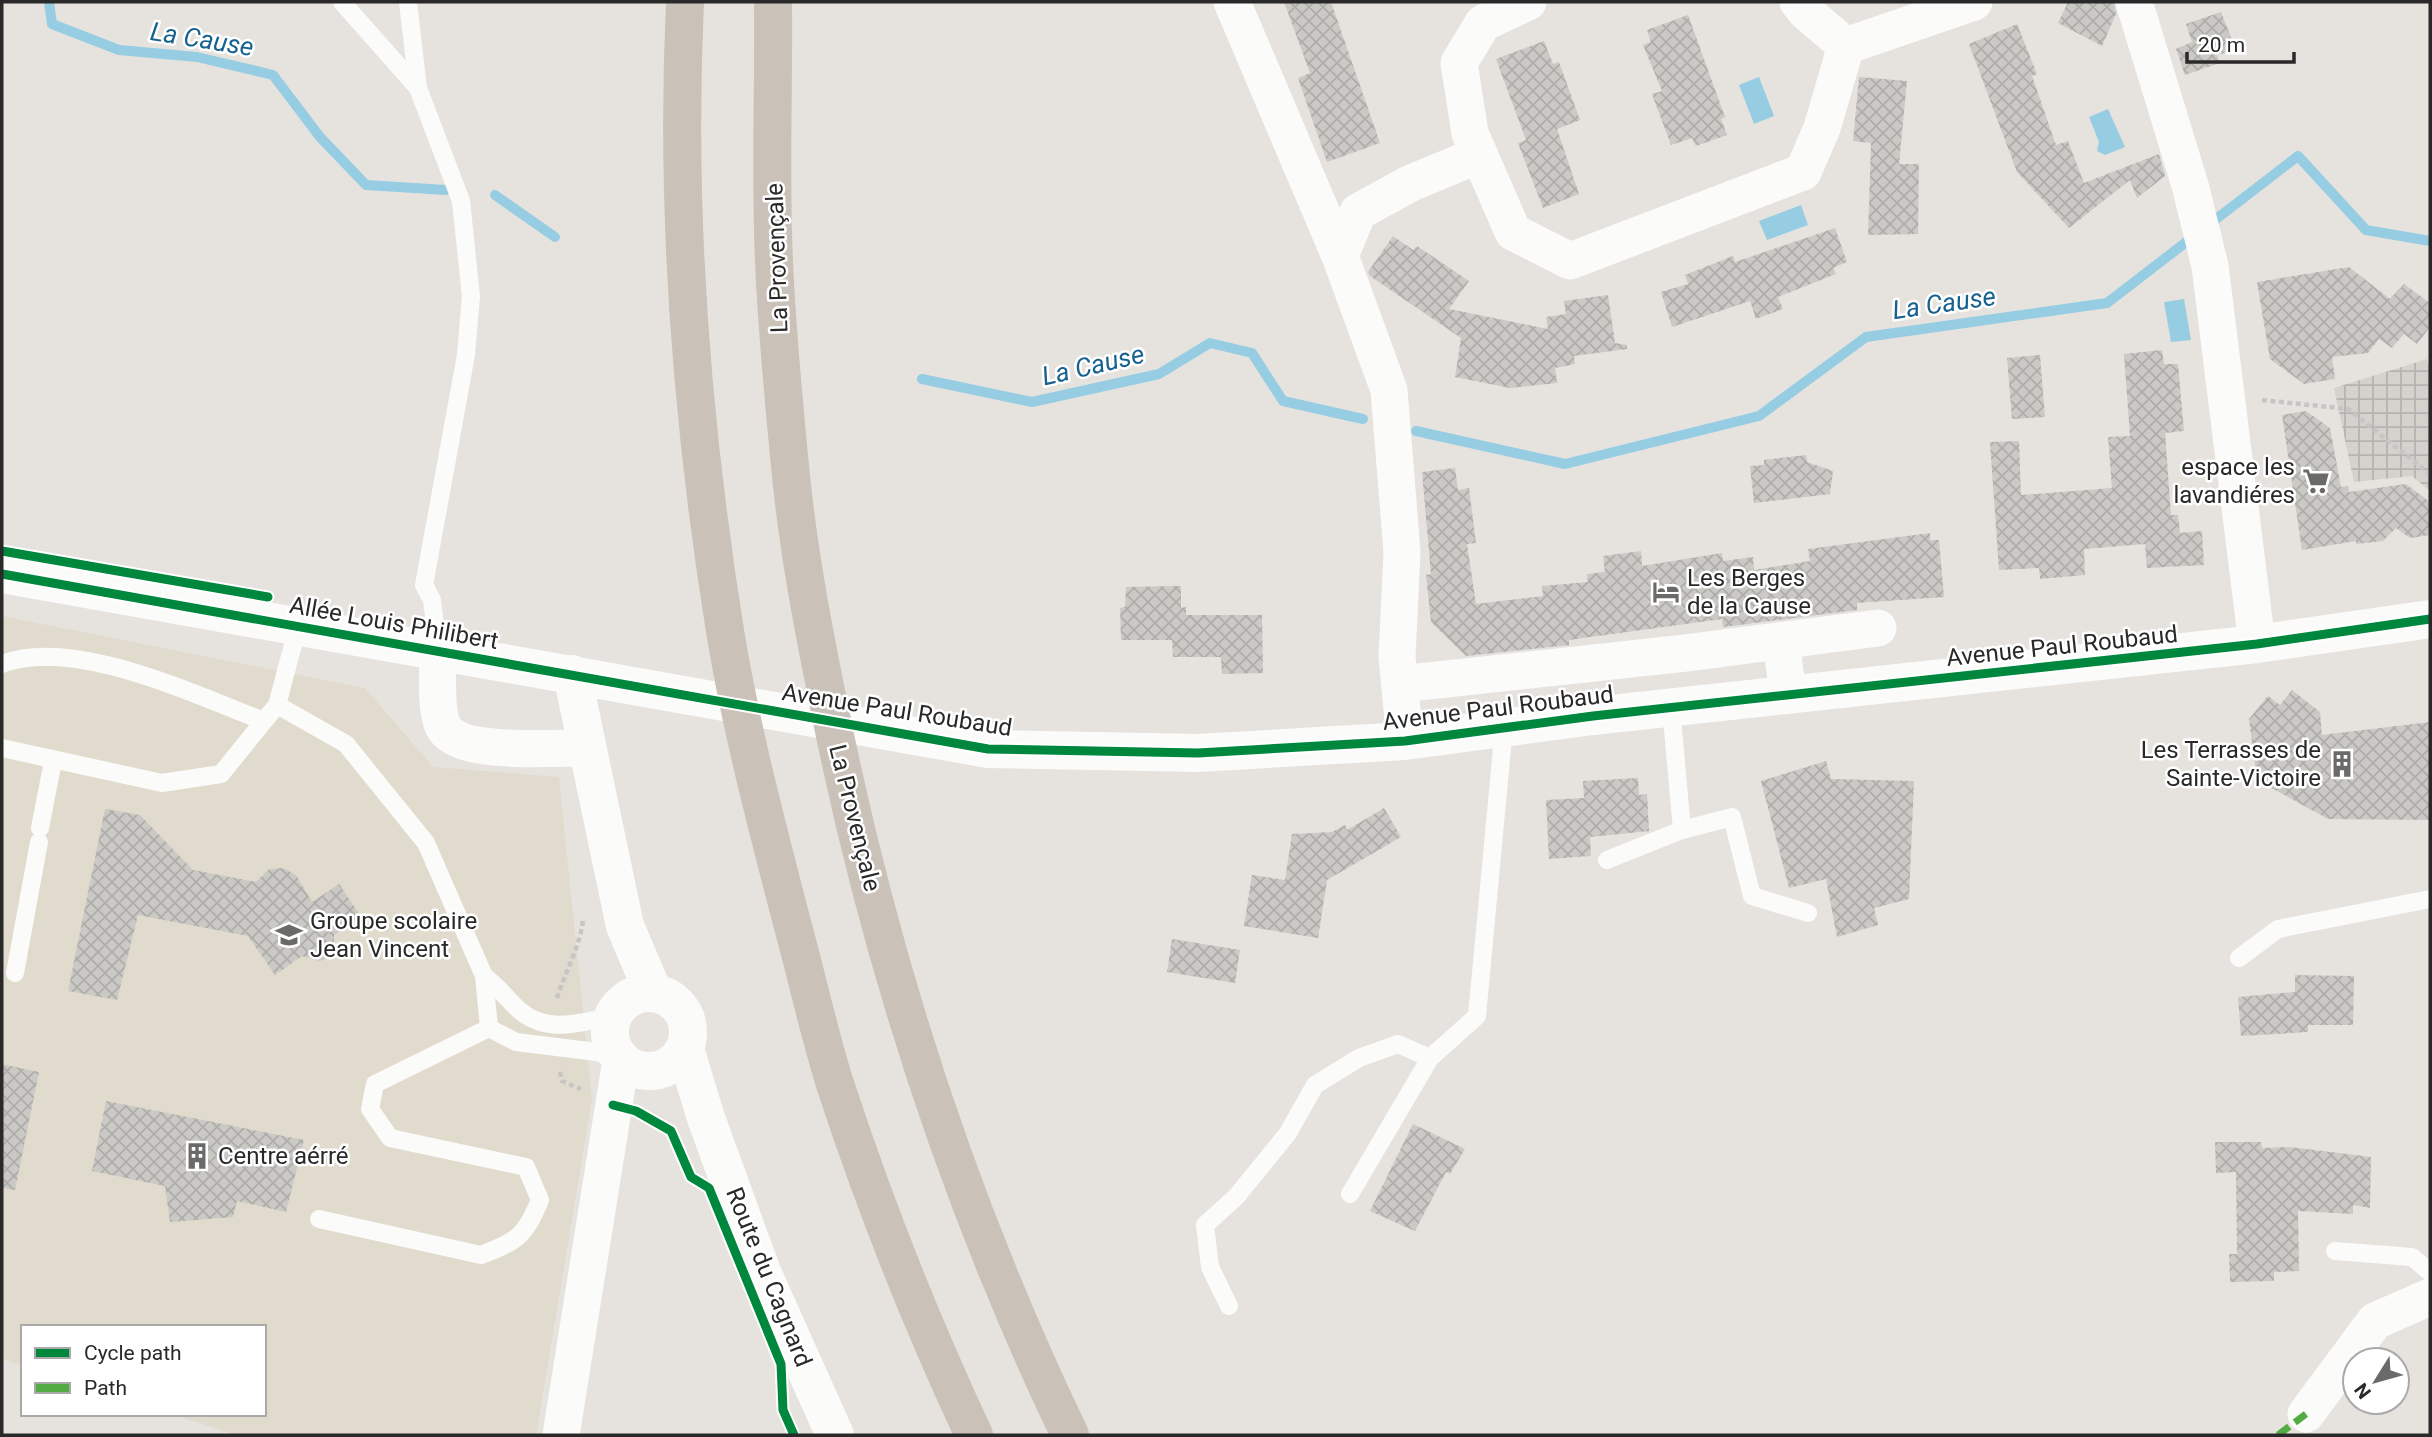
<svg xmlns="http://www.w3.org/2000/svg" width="2432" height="1437" font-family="Roboto,sans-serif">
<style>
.education{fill:#e1dbcd}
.plaza{fill:url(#plaza-grid)}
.water{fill:#97cde3}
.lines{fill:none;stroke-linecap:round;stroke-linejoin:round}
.stream{stroke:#97cde3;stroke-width:10}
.building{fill:url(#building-cross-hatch)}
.path{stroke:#c6c5c5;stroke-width:4.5;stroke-dasharray:5 3.5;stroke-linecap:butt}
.service{stroke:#fbfbfa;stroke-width:18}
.minor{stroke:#fbfbfa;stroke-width:37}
.tertiary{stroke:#fbfbfa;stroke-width:38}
.motorway{stroke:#cac2b9;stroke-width:38}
.quiet{stroke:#53ab44;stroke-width:7;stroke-dasharray:14 7;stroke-linecap:butt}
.cycleway-casing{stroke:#fff;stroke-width:13}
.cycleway{stroke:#00873e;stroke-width:9}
.labels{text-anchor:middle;stroke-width:5;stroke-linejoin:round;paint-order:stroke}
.street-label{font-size:24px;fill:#292929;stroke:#fff}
.poi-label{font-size:24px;fill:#292929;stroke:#fff;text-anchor:start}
.water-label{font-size:26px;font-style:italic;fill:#17618f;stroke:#fff}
</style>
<defs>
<pattern id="plaza-grid" width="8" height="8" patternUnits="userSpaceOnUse" patternTransform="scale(1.75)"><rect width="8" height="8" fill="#d5d1cd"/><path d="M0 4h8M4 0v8" fill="none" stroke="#b7b3b0"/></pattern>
<pattern id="building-cross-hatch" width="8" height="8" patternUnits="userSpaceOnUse" patternTransform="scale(1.75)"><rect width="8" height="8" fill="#cbc9c5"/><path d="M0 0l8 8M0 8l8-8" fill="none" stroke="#aeada9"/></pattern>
</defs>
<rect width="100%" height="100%" fill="#e6e3de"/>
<path class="education" d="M2 616 365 688 433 767 559 777 592 1099 536 1435H236L171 1414H264V1327H23V1366L2 1359Z"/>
<path class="plaza" d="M2427 359 2430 367V491L2412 476 2354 482 2334 388Z"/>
<path class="water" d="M1759 77 1774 116 1754 124 1739 85Z
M2108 109 2125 147 2105 155 2097 151 2099 142 2089 117Z
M1801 205 1808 225 1767 240 1759 221Z
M2184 299 2191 340 2171 342 2164 302Z"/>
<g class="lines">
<path class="stream" d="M49 2 52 24 119 50 197 57 273 75 320 137 366 185 446 190
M495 195 555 237
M922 379 1032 402 1159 374 1210 343 1252 353 1283 401 1363 419
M1416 431 1565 464 1759 416 1866 337 2107 303 2298 156 2366 230 2430 241"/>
</g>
<path class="building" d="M1284 2H1331L1380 143 1327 162 1298 78 1310 73Z
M2068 2H2114L2116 14 2102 46 2058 23Z
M2221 12 2236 50 2217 55 2220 63 2185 75 2176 49 2192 42 2186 24Z
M1688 15 1725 117 1721 119 1727 135 1696 146 1692 138 1671 145 1652 94 1662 91 1643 45 1651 42 1647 30Z
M2017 24 2037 74 2032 76 2056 145 2068 141 2084 183 2159 154 2165 176 2137 198 2130 180 2069 228 2017 172 1969 44Z
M1544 41 1553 64 1559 62 1580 120 1557 129 1579 194 1543 208 1518 143 1526 140 1496 59Z
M1859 77 1907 81 1899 164H1919L1918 234 1868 235 1871 143 1853 141Z
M1835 228 1847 262 1833 268 1836 274 1778 297 1783 309 1756 319 1750 301 1672 327 1661 292 1688 284 1685 275 1733 256 1735 262Z
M1393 236 1413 250 1417 246 1469 281 1449 309 1548 329 1546 317 1566 314 1564 301 1608 295 1615 343 1627 345V349L1574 356 1575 364 1555 368 1557 383 1510 388 1455 377 1461 338 1370 276 1368 272Z
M2349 267 2390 299 2404 284 2430 303V327L2417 344 2404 334 2392 348 2379 339 2368 353 2332 357 2335 379 2304 384 2270 359 2257 282Z
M2162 350 2164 364H2178L2184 431 2165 433 2171 515H2178L2180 533 2202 531 2204 565 2147 568 2145 544 2084 549 2085 575 2040 579 2039 568 1999 570 1990 442 2019 441 2021 495 2112 488 2108 437 2130 436 2124 354Z
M2040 355 2045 417 2012 419 2007 358Z
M2306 411 2330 428 2341 487 2348 486 2349 492 2406 484 2430 502V535L2410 538 2396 528 2383 541 2356 544V541L2302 550 2282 415Z
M1806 455 1807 462 1833 471 1830 494 1754 503 1750 466 1764 465V460Z
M1455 468 1458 490 1469 488 1476 543 1467 544 1476 604 1543 596 1542 586 1588 582 1587 574 1605 572 1603 556 1641 551 1642 566 1722 553 1723 561 1753 557 1754 570 1810 561 1808 549 1930 533V540H1939L1944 597 1857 603V610L1723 627 1722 619 1569 640V645L1466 656 1431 622 1426 575 1431 574 1422 472Z
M1181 586V608L1186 607V615H1262L1263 673 1222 674 1221 657H1173L1172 640H1121L1120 608 1125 607 1126 587Z
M2292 690 2320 712 2322 735 2430 722V820L2328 819 2257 780 2249 719 2268 696 2280 705Z
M1826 761 1831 779 1914 781 1909 899 1874 908 1878 925 1837 937 1826 879 1789 888 1761 781Z
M1638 778 1639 795 1647 794 1649 831 1590 837 1591 856 1549 859 1546 800 1584 798 1583 781Z
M1384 808 1401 837 1327 880 1318 938 1244 926 1252 875 1285 880 1292 834 1332 832 1345 825 1347 830Z
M105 809 140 815 193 870 256 882 269 869 283 868 296 875 312 902 339 884 362 918 334 935V947L328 958 320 961 302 956 275 975 248 936 138 915 117 1000 68 991Z
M1172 939 1240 950 1235 983 1167 972Z
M2295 975 2354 976 2353 1025H2308V1032L2241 1036 2238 997 2295 992Z
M2 1064 39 1072 15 1190 2 1188Z
M106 1101 304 1140 286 1212 237 1201 233 1217 170 1222 165 1186 92 1171Z
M1413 1124 1465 1149 1450 1174 1446 1172 1415 1231 1370 1211Z
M2215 1142H2261L2262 1148 2290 1147 2371 1157 2370 1208 2353 1205V1214L2298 1211 2299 1271 2274 1272V1281L2230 1282 2229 1254H2237L2236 1172 2216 1173Z"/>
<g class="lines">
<path class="path" d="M2262 400 2348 409 2430 474
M557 998C565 972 580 947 583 920
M560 1072 562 1081 581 1089"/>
<path class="service" d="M342 2 418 88 461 201 471 296 466 355 424 585 432 600 438 651
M408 2 418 88
M2 664C73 636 195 695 264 721
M277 705 346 744 426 843 484 976 489 1028 516 1042 597 1052 621 1060
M2 748 162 783 221 774 277 705 298 626
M40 828 53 761
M1682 830 1732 817 1752 896 1808 913
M1607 860 1682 830 1671 707
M2239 958 2278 929 2430 899
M15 973 39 842
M484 976C499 987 507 999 519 1010 548 1035 581 1022 614 1016
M1350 1194 1430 1058
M319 1219 481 1255C518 1241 525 1236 540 1200L526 1167 390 1138 370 1109 375 1084 489 1028
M2335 1251 2412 1257 2430 1272
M1229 1306 1210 1267 1205 1225 1236 1197 1288 1133 1315 1085 1359 1058 1398 1044 1430 1058 1477 1016 1504 727"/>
<path class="minor" d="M1232 2 1340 256 1389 390 1402 552 1397 657 1405 741
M1528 2 1483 23 1459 63 1470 133 1513 232 1570 261 1803 172 1822 128 1846 46
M1798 2 1806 12 1846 46 1974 2
M2134 2 2190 185 2210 266 2257 644
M1340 256 1358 212 1411 183 1479 155
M1781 641 1788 695
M438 651C438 670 435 709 443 726 458 757 555 747 586 748
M1400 684 1686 653 1878 628
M2306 1414 2375 1321 2430 1297
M561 1435 621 1060"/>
<path class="tertiary" d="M2 574 988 749 1198 753 1405 741 1593 716 2257 644 2430 619
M572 674 625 926 653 992
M610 1032a39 39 0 1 1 78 0a39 39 0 1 1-78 0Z
M685 1049 706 1118 762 1272 835 1435"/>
<path class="motorway" d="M685 2C675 214 692 428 726 637 742 732 767 826 791 919 806 973 818 1030 835 1084 874 1203 921 1322 974 1435
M773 2C774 88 770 175 774 262 777 333 784 405 791 476 799 555 814 633 830 711 880 960 960 1206 1070 1435"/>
<path class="quiet" d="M2278 1435 2306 1414"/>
<defs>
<path id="cycleway" d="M2 551 268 597
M2 574 988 749 1198 753 1405 741 1593 716 2257 644 2430 619
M613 1105 636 1111 671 1131 691 1177 709 1188 781 1364 783 1410 794 1435"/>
</defs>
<use href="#cycleway" class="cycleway-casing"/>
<use href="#cycleway" class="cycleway"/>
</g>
<defs>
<symbol id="supermarket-bare" viewBox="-9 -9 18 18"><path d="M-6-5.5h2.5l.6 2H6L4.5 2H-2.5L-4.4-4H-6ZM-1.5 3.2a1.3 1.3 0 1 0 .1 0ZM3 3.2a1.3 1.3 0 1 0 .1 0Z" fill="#6b6a68" stroke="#fff" stroke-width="2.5" paint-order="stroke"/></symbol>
<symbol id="hotel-bare" viewBox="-9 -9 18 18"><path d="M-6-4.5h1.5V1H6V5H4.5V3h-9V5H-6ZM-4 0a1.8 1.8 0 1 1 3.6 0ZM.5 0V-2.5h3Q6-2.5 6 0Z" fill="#6b6a68" stroke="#fff" stroke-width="2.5" paint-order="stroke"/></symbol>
<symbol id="building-bare" viewBox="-9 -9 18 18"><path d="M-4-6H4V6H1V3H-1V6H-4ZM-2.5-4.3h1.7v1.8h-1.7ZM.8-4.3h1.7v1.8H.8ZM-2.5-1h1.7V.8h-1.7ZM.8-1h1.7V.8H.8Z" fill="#6b6a68" stroke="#fff" stroke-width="2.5" paint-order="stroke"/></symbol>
<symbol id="school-bare" viewBox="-9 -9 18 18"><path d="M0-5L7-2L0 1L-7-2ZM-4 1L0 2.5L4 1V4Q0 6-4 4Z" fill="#6b6a68" stroke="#fff" stroke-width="2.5" paint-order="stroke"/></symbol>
</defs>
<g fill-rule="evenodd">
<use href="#supermarket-bare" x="2297" y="462" width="38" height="38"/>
<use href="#hotel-bare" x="1647" y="573" width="38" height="38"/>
<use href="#building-bare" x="2323" y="745" width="38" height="38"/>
<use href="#school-bare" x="270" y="916" width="38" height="38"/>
<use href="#building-bare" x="178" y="1137" width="38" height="38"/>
</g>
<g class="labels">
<g class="street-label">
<text transform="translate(777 258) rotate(-92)" y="8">La Provençale</text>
<text transform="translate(394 623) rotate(10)" y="8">Allée Louis Philibert</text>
<text transform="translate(2062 646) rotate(-6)" y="8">Avenue Paul Roubaud</text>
<text transform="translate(1498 708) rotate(-7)" y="8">Avenue Paul Roubaud</text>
<text transform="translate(897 710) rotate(9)" y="8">Avenue Paul Roubaud</text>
<text transform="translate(855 818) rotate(76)" y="8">La Provençale</text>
<text transform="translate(769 1277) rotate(68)" y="8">Route du Cagnard</text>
</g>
<g class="poi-label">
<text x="2295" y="475" text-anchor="end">espace les<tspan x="2295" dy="28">lavandiéres</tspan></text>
<text x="1687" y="586">Les Berges<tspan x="1687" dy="28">de la Cause</tspan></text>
<text x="2321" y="758" text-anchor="end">Les Terrasses de<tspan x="2321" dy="28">Sainte-Victoire</tspan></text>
<text x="310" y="929">Groupe scolaire<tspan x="310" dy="28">Jean Vincent</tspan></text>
<text x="218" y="1164">Centre aérré</text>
</g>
<g class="water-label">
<text transform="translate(202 39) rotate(9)" y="9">La Cause</text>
<text transform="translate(1944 303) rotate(-8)" y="9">La Cause</text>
<text transform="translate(1093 365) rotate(-13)" y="9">La Cause</text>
</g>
</g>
<rect width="2432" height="1437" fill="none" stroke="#292929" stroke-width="7"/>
<rect x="21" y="1325" width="245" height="91" fill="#ffffff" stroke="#a9a9a9" stroke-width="2"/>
<rect x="35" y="1348" width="35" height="10" fill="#00873e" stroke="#a9a9a9" stroke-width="2"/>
<text x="84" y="1360" font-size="21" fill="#292929">Cycle path</text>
<rect x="35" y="1383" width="35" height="10" fill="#53ab44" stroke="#a9a9a9" stroke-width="2"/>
<text x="84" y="1395" font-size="21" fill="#292929">Path</text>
<g transform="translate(2376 1381) rotate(233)"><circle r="33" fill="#ffffff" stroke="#a9a9a9" stroke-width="2"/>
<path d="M0-5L12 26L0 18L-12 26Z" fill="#6b6a68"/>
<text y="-10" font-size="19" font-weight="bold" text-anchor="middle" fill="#292929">N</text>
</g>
<path d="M2187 52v10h107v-10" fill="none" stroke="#292929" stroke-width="3.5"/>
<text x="2198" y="52" font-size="21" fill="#292929" stroke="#ffffff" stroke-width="5" paint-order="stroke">20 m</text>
</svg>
